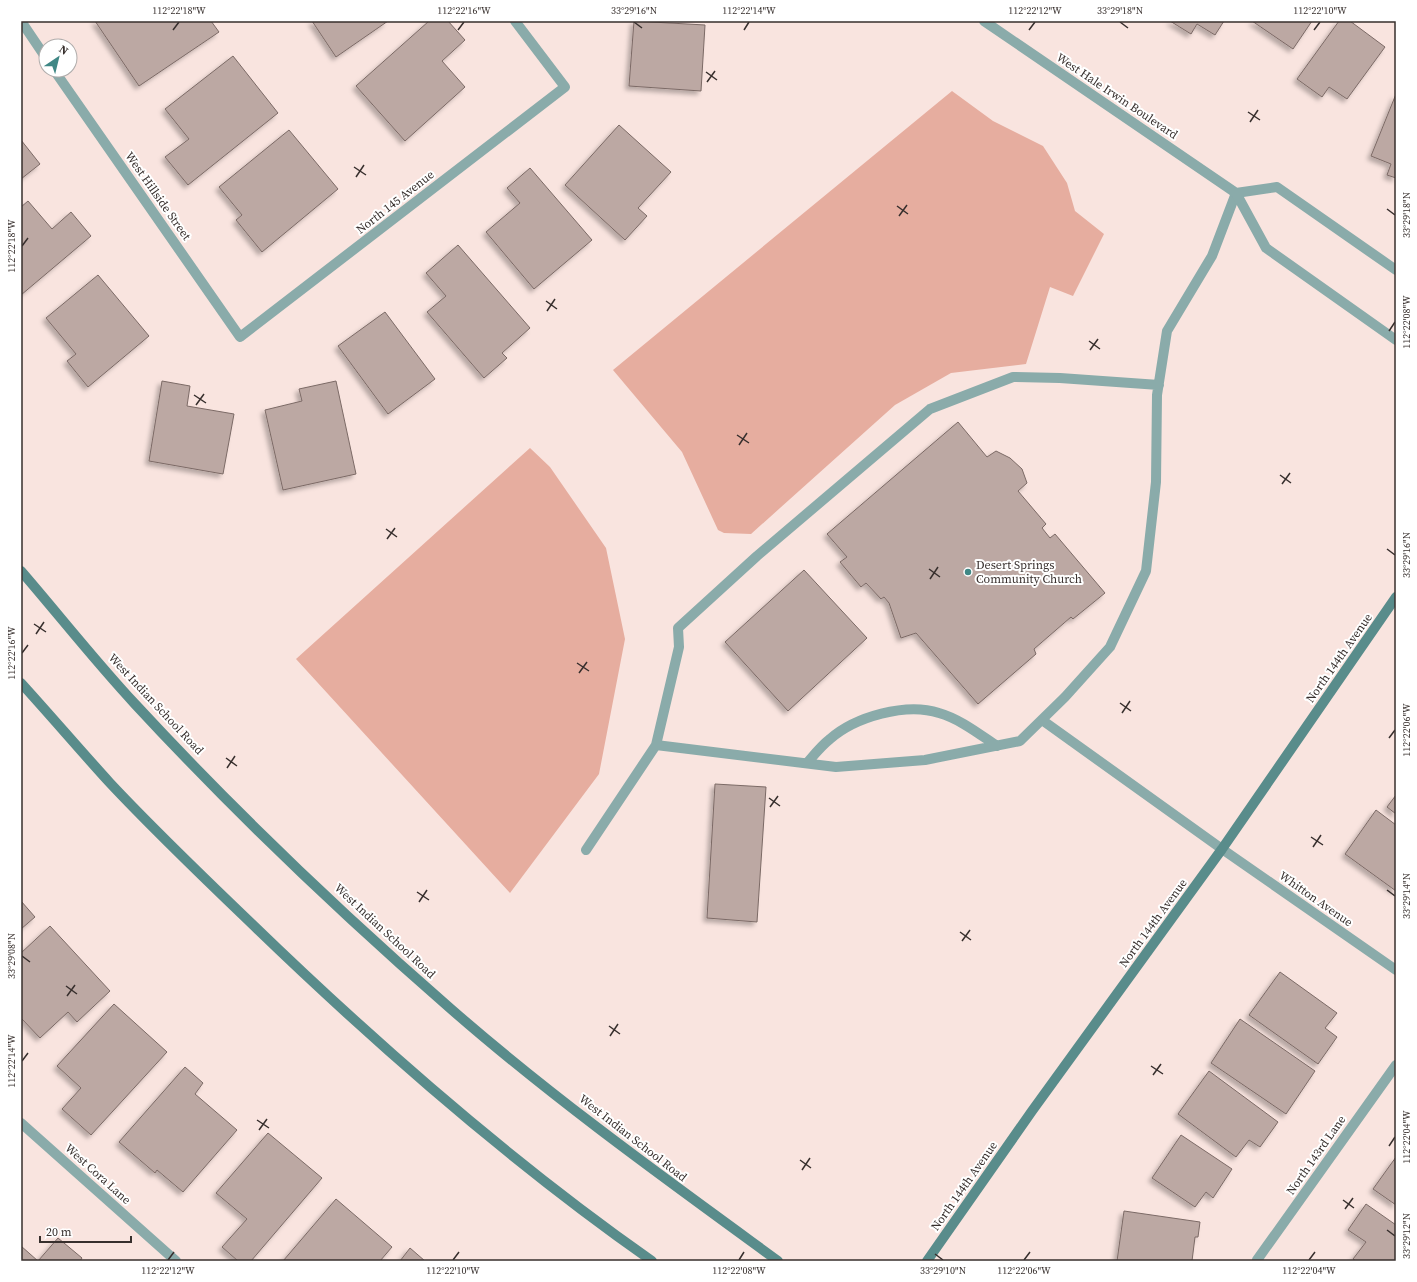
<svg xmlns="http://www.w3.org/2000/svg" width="1417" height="1282" font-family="'Source Serif 4',serif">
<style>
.green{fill:#e6ad9f}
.building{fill:#bca8a3;stroke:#7c6a66;filter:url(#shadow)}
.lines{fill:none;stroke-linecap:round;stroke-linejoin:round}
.lane{stroke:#8aabaa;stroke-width:10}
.street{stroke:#8aabaa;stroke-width:10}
.secondary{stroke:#598c8b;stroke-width:10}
.ticks{fill:none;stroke:#372f2d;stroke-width:1.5}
.poi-dot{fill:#3f8785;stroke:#fff;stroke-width:1.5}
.labels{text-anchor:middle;stroke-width:4;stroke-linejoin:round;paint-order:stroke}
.street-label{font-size:12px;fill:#372f2d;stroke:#fff}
.poi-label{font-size:12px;fill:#372f2d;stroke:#fff;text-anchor:start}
.neatline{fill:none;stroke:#372f2d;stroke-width:1.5}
.ticks-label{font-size:10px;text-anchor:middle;fill:#372f2d}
</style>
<defs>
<filter id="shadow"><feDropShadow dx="-3.5" dy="3.5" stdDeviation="2" flood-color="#0004"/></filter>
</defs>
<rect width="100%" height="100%" fill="#f9e4df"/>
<path class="green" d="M952 91 993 121 1043 146 1067 183 1075 211 1104 234 1073 296 1050 287 1026 364 951 373 895 405 751 534 724 533 718 530 682 452 613 370Z
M530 448 550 467 606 548 625 639 599 774 510 893 296 659Z"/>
<path class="building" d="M95 21H211L219 32 139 86Z
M312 21H388L336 57Z
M429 21H448L465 40 442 61 465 87 405 141 356 86Z
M634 21 705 25 701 91 629 86Z
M1170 21H1224L1215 35 1197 24 1191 34Z
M1252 21H1312L1293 49Z
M1339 21H1350L1385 47 1347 99 1329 87 1322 97 1297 79Z
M233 56 278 113 188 185 165 157 189 139 165 109Z
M1396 94V178L1387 175 1391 164 1371 156Z
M619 125 671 172 638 208 647 216 625 240 565 185Z
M289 130 338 189 262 252 236 220 242 215 219 187Z
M21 140 40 164 21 179Z
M530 168 592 240 534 289 486 232 520 203 507 188Z
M28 201 52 229 71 212 91 236 21 295V207Z
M458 245 530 328 502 353 507 358 484 378 427 312 446 296 426 273Z
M98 275 149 336 88 387 67 361 76 354 46 318Z
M385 312 435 379 388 414 338 346Z
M162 381 190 386 187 406 234 414 223 474 149 461Z
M336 381 356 474 283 490 265 410 302 401 299 389Z
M958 422 987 457 996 451 1010 458 1022 469 1027 483 1018 491 1046 524 1042 528 1050 538 1055 534 1105 593 1073 619 1071 617 1034 649 1036 654 978 704 916 633 901 638 889 603 884 597 881 599 866 583 861 587 840 562 847 557 827 534Z
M804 570 867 638 788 711 725 642Z
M715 784 766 787 757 922 707 918Z
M1396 795V814L1387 807Z
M1376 810 1396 825V891L1345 854Z
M21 901 35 917 21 929Z
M50 926 110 991 77 1022 68 1012 40 1038 21 1018V953Z
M1280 972 1337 1013 1325 1028 1337 1037 1318 1064 1249 1015Z
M114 1004 167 1052 91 1135 62 1109 81 1088 57 1066Z
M1240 1019 1315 1071 1286 1114 1211 1063Z
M185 1067 203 1083 195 1094 237 1130 183 1192 157 1170 155 1173 119 1142Z
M1209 1071 1278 1122 1260 1147 1249 1140 1236 1157 1178 1114Z
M268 1133 322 1178 251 1261H238L222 1247 247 1219 216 1193Z
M1181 1135 1232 1169 1213 1198 1206 1192 1195 1207 1152 1178Z
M1396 1157V1205L1373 1189Z
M336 1199 392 1247 380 1261H283Z
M1366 1204 1396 1225V1261H1356L1353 1259 1366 1242 1348 1230Z
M1124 1211 1200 1222 1198 1237H1195L1192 1261H1117Z
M58 1238 82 1258 80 1261H21V1246L38 1261Z
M410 1248 425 1261H400Z"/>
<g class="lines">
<path class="lane" d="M1042 720 1222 849
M656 745 836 767 925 760 1020 741 1065 697 1110 647 1146 571 1156 482 1157 395 1167 331 1212 256 1236 193
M807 763C814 755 821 746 830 739 855 717 906 702 939 713 960 719 979 734 997 746
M586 850 656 745 679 647 678 628 757 556 930 409 1013 377 1060 378 1159 385"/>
<path class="street" d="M21 21 46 58
M984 21 1236 193 1266 248 1396 340
M54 70 240 337 565 87 515 21
M1236 193 1277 187 1396 270
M1222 849 1396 970
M21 1123 176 1261
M1259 1261 1257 1260 1396 1065"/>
<path class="secondary" d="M21 571C59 615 95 661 135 704 234 811 341 913 451 1009 554 1099 667 1180 778 1261
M21 683C51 716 80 750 110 783 155 831 203 877 250 922 376 1044 508 1160 652 1261
M927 1261 1032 1111 1222 849 1396 597"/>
</g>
<path class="ticks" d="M634 22 642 28M1120 22 1128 28M173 30 179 22M458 30 464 22M744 30 749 22M1029 30 1035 22M1314 30 1320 22M706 72 717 80M707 82 715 71M1248 112 1260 120M1250 122 1258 110M354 167 366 175M356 177 364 165M897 206 908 214M1387 209 1395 215M899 216 907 205M22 246 28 238M546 301 557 309M547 311 555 299M1389 331 1395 322M1089 341 1100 349M1090 350 1098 339M194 395 206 403M196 405 204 394M737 435 749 443M739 445 747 433M1280 475 1291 483M1282 484 1290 473M386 529 397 537M387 539 395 528M1387 549 1395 555M929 569 940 577M930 579 938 567M34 624 46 632M36 634 44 622M22 653 28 645M577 663 589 671M579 673 587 662M1120 703 1131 711M1122 713 1130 701M1389 738 1395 730M226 758 237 766M227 768 235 756M769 798 780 806M770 807 778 796M1311 837 1323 845M1313 847 1321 835M1387 890 1395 896M417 892 429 900M419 902 427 890M960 932 971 940M962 941 970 930M22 956 30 962M66 986 77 994M67 996 75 985M609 1026 620 1034M610 1036 618 1024M22 1061 28 1053M1151 1066 1163 1074M1153 1075 1161 1064M257 1120 269 1128M259 1130 267 1119M1389 1146 1395 1137M800 1160 811 1168M802 1170 810 1158M1343 1200 1354 1208M1345 1209 1353 1198M1387 1230 1395 1236M935 1254 943 1260M168 1260 174 1252M453 1260 459 1252M739 1260 744 1252M1024 1260 1030 1252M1309 1260 1315 1252"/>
<circle class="poi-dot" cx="968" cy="572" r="4"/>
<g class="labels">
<g class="street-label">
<text transform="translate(1117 96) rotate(34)" y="4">West Hale Irwin Boulevard</text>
<text transform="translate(158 196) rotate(55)" y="4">West Hillside Street</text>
<text transform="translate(395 202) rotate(-38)" y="4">North 145 Avenue</text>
<text transform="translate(1339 658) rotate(-55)" y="4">North 144th Avenue</text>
<text transform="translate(156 704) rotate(47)" y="4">West Indian School Road</text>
<text transform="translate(1316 899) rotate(35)" y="4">Whitton Avenue</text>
<text transform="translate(1153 923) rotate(-54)" y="4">North 144th Avenue</text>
<text transform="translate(385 931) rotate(43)" y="4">West Indian School Road</text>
<text transform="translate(633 1138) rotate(38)" y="4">West Indian School Road</text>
<text transform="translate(1316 1155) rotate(-55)" y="4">North 143rd Lane</text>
<text transform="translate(98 1174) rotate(42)" y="4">West Cora Lane</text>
<text transform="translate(964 1186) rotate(-55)" y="4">North 144th Avenue</text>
</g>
<g class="poi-label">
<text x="976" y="569">Desert Springs<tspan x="976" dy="14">Community Church</tspan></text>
</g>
</g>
<rect width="1417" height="1282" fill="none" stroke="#ffffff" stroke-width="44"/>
<g transform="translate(58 58) rotate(35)"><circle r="19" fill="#ffffff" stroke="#afacab"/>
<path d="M0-3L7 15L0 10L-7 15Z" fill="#3f8785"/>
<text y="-6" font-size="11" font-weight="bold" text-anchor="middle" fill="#372f2d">N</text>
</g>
<path d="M40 1236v6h91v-6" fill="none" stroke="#372f2d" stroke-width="2"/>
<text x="46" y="1236" font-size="12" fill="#372f2d" stroke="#ffffff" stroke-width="3" paint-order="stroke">20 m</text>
<rect x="22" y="22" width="1373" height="1238" class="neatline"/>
<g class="ticks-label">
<text x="179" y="14">112°22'18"W</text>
<text x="464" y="14">112°22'16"W</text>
<text x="634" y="14">33°29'16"N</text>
<text x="749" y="14">112°22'14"W</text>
<text x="1035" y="14">112°22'12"W</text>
<text x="1120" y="14">33°29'18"N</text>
<text x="1320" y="14">112°22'10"W</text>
<text transform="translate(1406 215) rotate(-90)" y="4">33°29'18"N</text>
<text transform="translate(11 246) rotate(-90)" y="4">112°22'18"W</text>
<text transform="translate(1406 322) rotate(-90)" y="4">112°22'08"W</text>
<text transform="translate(1406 555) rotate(-90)" y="4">33°29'16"N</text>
<text transform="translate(11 653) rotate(-90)" y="4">112°22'16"W</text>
<text transform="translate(1406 730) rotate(-90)" y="4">112°22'06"W</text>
<text transform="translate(1406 896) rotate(-90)" y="4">33°29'14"N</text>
<text transform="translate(11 956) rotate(-90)" y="4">33°29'08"N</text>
<text transform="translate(11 1061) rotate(-90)" y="4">112°22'14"W</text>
<text transform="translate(1406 1137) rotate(-90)" y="4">112°22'04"W</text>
<text transform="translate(1406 1236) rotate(-90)" y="4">33°29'12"N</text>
<text x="168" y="1274">112°22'12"W</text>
<text x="453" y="1274">112°22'10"W</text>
<text x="739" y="1274">112°22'08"W</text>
<text x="943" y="1274">33°29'10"N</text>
<text x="1024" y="1274">112°22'06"W</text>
<text x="1309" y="1274">112°22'04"W</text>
</g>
</svg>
